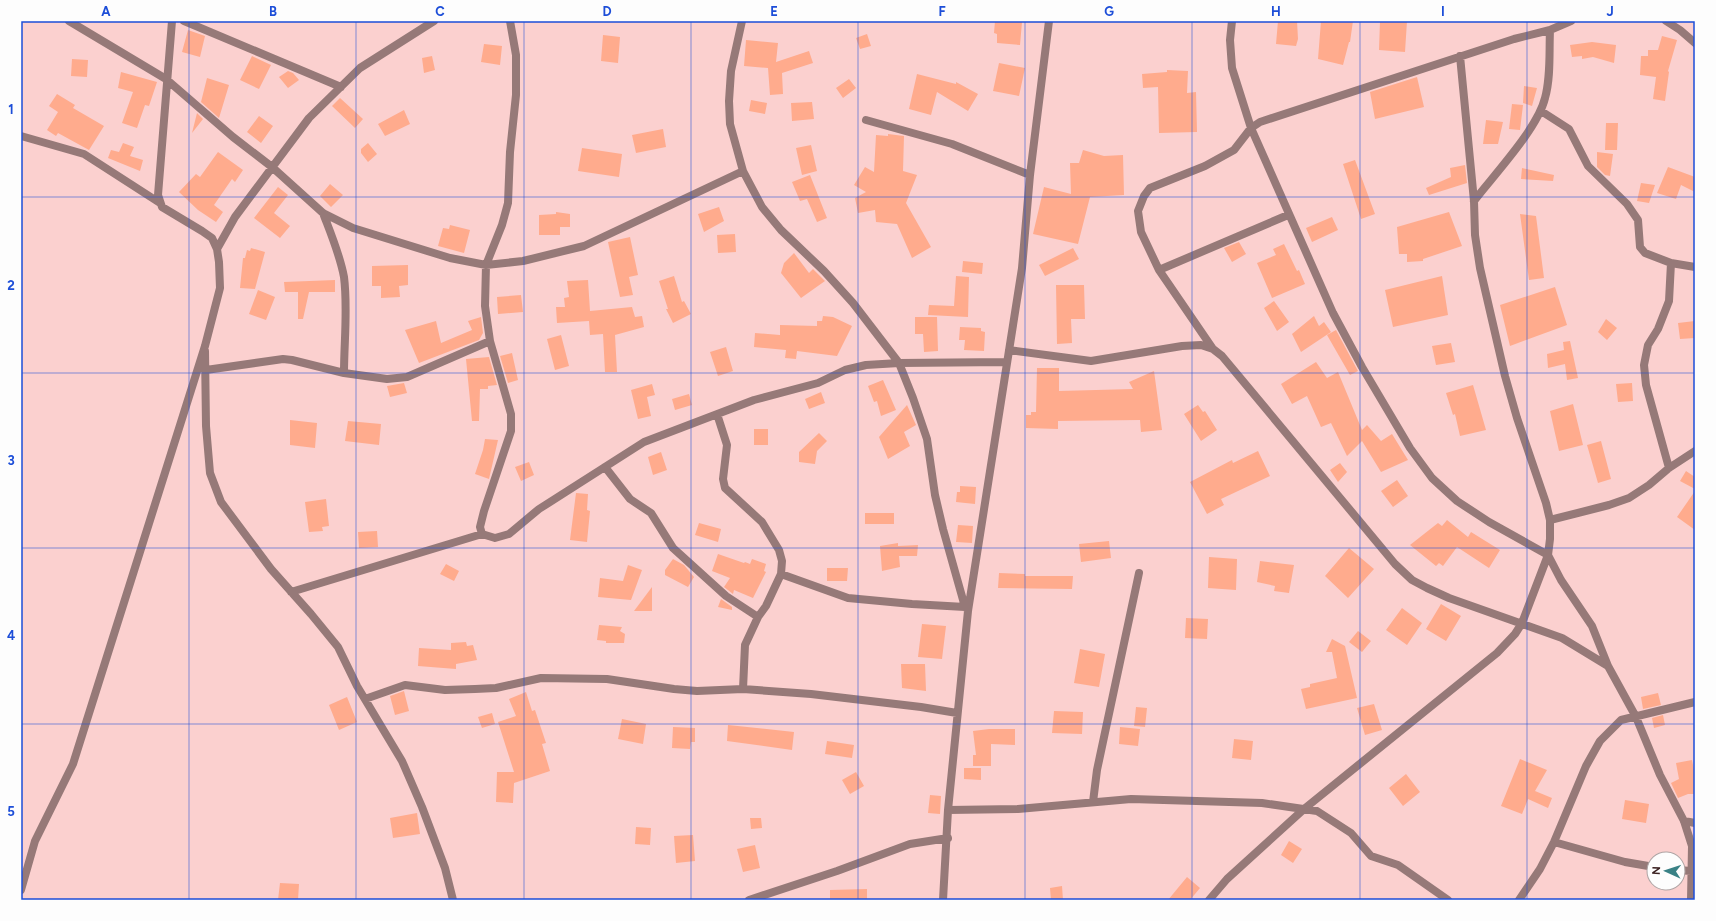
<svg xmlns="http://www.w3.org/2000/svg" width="1716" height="921" font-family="Figtree,sans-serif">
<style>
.building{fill:#ffab8d}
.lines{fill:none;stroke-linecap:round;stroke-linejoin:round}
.minor{stroke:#967978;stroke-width:8}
.grid{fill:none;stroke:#1d4ed8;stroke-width:1;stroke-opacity:0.55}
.neatline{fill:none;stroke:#1d4ed8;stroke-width:1.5}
.grid-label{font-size:13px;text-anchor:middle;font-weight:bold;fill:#1d4ed8}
</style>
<rect width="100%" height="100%" fill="#fbd0cf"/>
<path class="building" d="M995 21 1022 22 1020 45 997 43V34L994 33Z
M1278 21H1297L1298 39 1296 46 1276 44Z
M1321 21H1353L1350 42H1349L1343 65 1318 59Z
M1380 21H1407L1405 52 1379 50Z
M188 30 205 36 200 57 182 52Z
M867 34 871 46 860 49 856 38Z
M603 35 620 37 618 63 601 61Z
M1662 36 1677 40 1668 71 1669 72 1665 101 1653 99 1656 77 1640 75 1641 56H1648V50H1658Z
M746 40 778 43 776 62 809 51 813 63 782 73 783 94 770 95 768 68 744 66Z
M1592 42 1616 45 1614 63 1593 57 1582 59V56L1572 57 1570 45Z
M484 44 502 46 500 65 481 62Z
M252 56 271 65 259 89 240 80Z
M432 56 435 70 424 73 422 58Z
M72 59 88 60 87 77 71 76Z
M999 63 1025 68 1019 96 993 91Z
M1167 70 1188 71 1187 93 1196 92 1197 132 1159 133 1158 87 1143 88 1142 74 1167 72Z
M288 71 293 73 299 80 288 88 279 77Z
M121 72 157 82 149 106 145 105 137 128 122 123 133 92 118 88Z
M917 74 956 84V82L978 94 968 111 937 92 931 115 909 109Z
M1417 77 1424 107 1375 119 1370 92Z
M207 78 229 85 219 118 201 102Z
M849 79 856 88 843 98 836 88Z
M1524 86 1537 88 1532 106 1523 103Z
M57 94 75 105 73 108 104 126 89 150 58 133 56 136 47 130 58 112 49 106Z
M340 98 363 119 355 128 332 106Z
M751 100 767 103 765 114 749 111Z
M812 102 814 119 792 121 791 103Z
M1512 104 1523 105 1520 130 1509 129Z
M404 110 410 124 385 136 378 124Z
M197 113 203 119 192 133Z
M259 116 273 126 261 143 247 132Z
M1486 120 1503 122 1498 144H1483Z
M1606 123H1618L1617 150H1605Z
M663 129 666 147 636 153 632 135Z
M888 134 904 136 903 171 917 175 906 203 931 247 912 258 897 224 876 222 875 210 858 213 855 198 866 192 854 185 865 167 874 172 876 135 888 136Z
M123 143 134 147 130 156 143 160 140 171 108 158 111 150 119 152Z
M368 143 377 154 368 162 361 153V149Z
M811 145 817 171 802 175 796 148Z
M582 148 622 154 619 177 578 171Z
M1083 150 1104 156 1123 155 1124 195 1090 197 1078 244 1033 234 1044 187 1071 194 1070 163H1079Z
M218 152 243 170 235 182 232 179 214 205 223 212 216 222 198 210 179 192 196 174 200 177Z
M1597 152 1613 154 1610 176 1605 175 1597 167Z
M1355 160 1375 214 1361 219 1343 164Z
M1465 165 1467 183 1429 195 1426 188 1451 177 1450 168Z
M1668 167 1695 177V192L1681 185 1676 199 1657 193Z
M1522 168 1554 175 1553 181 1521 179Z
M810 175 827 218 817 222 807 199 800 201 792 182Z
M1641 183 1655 185 1649 203 1637 201Z
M330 184 343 195 331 207 320 196Z
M278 187 288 195 274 213 290 226 280 238 254 218Z
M719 207 724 221 704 232 698 214Z
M556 212 570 214V227H560V235H539V215L556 214Z
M1449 212 1462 246 1423 259V261L1407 262V254H1399L1397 227Z
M1520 214 1536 216 1544 278 1529 280Z
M1332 217 1338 230 1312 242 1306 228Z
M450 225 470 230 464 253 438 246 443 228 449 229Z
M735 234 736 252 718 253 717 235Z
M630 237 638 275 629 277 633 295 620 297 608 242Z
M1239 242 1246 254 1232 262 1224 248Z
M1284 244 1297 271 1299 270 1305 284 1272 298 1257 263 1276 255 1273 249Z
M251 248 265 252 255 289 240 288 243 258H245L247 250 250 251Z
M1073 248 1079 259 1045 276 1039 265Z
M794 253 809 273 813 269 825 281 801 298 781 273 784 263Z
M963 261 983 263 982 274 962 272Z
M408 265V285L399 286 400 297 381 298V286H372V266Z
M674 276 682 302 684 301 691 314 673 323 666 309H668L659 281Z
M956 276 969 277 968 317 928 315 929 305 954 306Z
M1442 276 1448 315 1393 327 1385 290Z
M335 280V292H309L303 319H298V292H285L284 282Z
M588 280 590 311 632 307 635 317 642 316 644 327 615 335 617 372H605L603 334 590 335 589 321 557 323 556 307H565L564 298 569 297 567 281Z
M1056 285H1084L1085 319H1071L1072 343 1057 344Z
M1555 287 1567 325 1510 346 1500 305Z
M258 290 275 297 266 320 249 314Z
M521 295 523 312 498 314 497 297Z
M1274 301 1289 322 1277 331 1264 308Z
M823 316 833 317 852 326 837 356 797 351 796 359 785 358 786 350 754 347 755 333 780 335V325L817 326V321H822Z
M1314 316 1319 326 1324 322 1331 332 1301 352 1292 334Z
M481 317 483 333 479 340 419 363 405 330 436 321 441 343 472 330 468 321Z
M915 317H937L938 351 924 352 923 334H915Z
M1606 319 1617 328 1607 340 1598 332Z
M1695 321V338L1680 339 1678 323Z
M960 327 981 328V331L985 332 984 351 964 350 965 340H959Z
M1336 330 1358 371 1350 375 1327 335Z
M561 335 569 366 555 370 547 339Z
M1570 341 1578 378 1567 380 1565 364 1548 368 1547 354 1564 350 1563 342Z
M1451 343 1455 362 1436 365 1432 346Z
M726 347 733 371 718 376 710 352Z
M512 353 518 380 508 383 500 356Z
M489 357 497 385 488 386V389H480L479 421H472L466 359Z
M1316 362 1327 378 1338 372 1362 430 1367 425 1381 441 1392 434 1408 460 1381 472 1362 441 1347 456 1331 423 1321 427 1307 396 1292 404 1281 384Z
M1037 368H1059V391L1133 389 1129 382 1154 371 1162 430 1141 432 1140 420 1058 421V429L1026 428V415H1031V412H1036Z
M883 380 896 410 881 416 877 401 874 402 868 386Z
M404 383 407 393 390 397 387 386Z
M1632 383 1633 401 1618 402 1616 384Z
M652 384 655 395 647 397 651 416 638 419 631 390Z
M1473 385 1486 430 1460 436 1455 414 1453 415 1446 393Z
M821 392 825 403 809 409 805 399Z
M689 394 692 405 675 410 672 399Z
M1573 404 1583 445 1559 451 1550 411Z
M907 405 916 425 904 432 910 446 888 459 879 437Z
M1198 405 1203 412 1205 411 1217 430 1201 441 1184 414Z
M290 420 317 423 315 448 290 445Z
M348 421 381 424 379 445 345 441Z
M754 429H768V445H754Z
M819 433 827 441 817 451 815 464 799 462V452Z
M485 439 498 440 489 479 475 474 483 450Z
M1601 441 1611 479 1598 483 1587 445Z
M1258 451 1270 476 1221 499 1224 505 1207 514 1190 482 1232 460 1233 463Z
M661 452 667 470 653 475 648 457Z
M529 462 534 475 521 481 515 467Z
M1340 463 1347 472 1338 482 1330 470Z
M1686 471 1695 477V489L1680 481Z
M1397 480 1408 496 1393 507 1381 491Z
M960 486 976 487 975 504 956 502 957 492H960Z
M1695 491V530L1677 517Z
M576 493 588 494 587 510 590 511 587 542 570 540Z
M326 499 329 526 322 527 323 531 309 532 305 502Z
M865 513H894V524H865Z
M1447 520 1468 537 1471 532 1500 550 1489 568 1457 547 1443 566 1439 563 1436 566 1410 545 1438 523 1442 526Z
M699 523 721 529 718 542 695 535Z
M958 525 973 526 972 543 956 542Z
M377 531 378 547 359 548 358 532Z
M1109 541 1111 558 1081 562 1079 544Z
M898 543V546L918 545 917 556H899L900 567 882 571 880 546Z
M1349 548 1374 569 1348 598 1325 576Z
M718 554 744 563 745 562 750 564 752 559 766 564 764 571 766 572 753 598 734 590 733 594 724 587 730 578 712 571Z
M1209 557 1237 559 1236 590 1208 588Z
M673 559 684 565 694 577 688 587 665 575V570Z
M1260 561 1294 565 1289 593 1274 591 1275 586 1257 582Z
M446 564 459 571 454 581 440 574Z
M628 565 642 570 631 600 598 597 600 578 623 581Z
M827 568H848L847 581H827Z
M999 573 1025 574V576H1073L1072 589 998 588Z
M652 587V611H634Z
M721 599 732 607V610L718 607Z
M1441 604 1461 616 1446 641 1426 629Z
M1402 608 1422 623 1407 645 1386 630Z
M1186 618 1208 619 1207 639 1185 638Z
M922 624 946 626 942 659 918 657Z
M599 625 622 627 620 631 625 634 624 643H606V641L597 640Z
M1358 631 1371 641 1362 652 1349 642Z
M1332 639 1345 646 1357 698 1306 709 1301 689 1310 687V684L1337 678 1332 652H1326Z
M466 642 467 646 473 645 477 660 456 664V669L418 666 419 648 451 650V643Z
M1080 649 1105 654 1099 687 1074 683Z
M901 664H925L926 691 902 688Z
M404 691 409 711 395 715 390 696Z
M526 692 532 711 535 710 546 743 542 744 550 771 514 783 513 803 496 802 497 772H514L498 722 516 716 509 699Z
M1658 693 1661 705 1643 709 1641 697Z
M347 697 357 722 339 730 329 705Z
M1374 704 1382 730 1365 735 1357 708Z
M1136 707 1147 708 1145 727 1134 726Z
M1054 711 1083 712 1082 734 1052 733Z
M492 713 495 724 482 728 478 717Z
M1663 715 1665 725 1654 728 1652 718Z
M622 719 646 724 643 744 618 739Z
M728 725 794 732 792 750 727 741Z
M673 727 695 728V742H691L690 749 672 748Z
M1120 727 1140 729 1138 746 1119 744Z
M989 729H1015V745L991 744V766H973V755H976L973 731Z
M1234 739 1253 741 1251 760 1232 758Z
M827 741 854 745 852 758 825 754Z
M1520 759 1547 770 1535 791 1552 798 1548 808 1528 799 1522 814 1501 806Z
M1692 760 1695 775V794H1688L1678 798 1671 783 1679 779 1676 763Z
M964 768H981V780L964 779Z
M856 772 864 786 850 794 842 780Z
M1406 774 1420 792 1403 806 1389 788Z
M930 795 941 796 940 814 928 813Z
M1625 800 1649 804 1646 823 1622 819Z
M417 813 420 834 393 838 390 818Z
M750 818H761L762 828 751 829Z
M636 827 651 828 650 845 635 844Z
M693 835 695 861 676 863 674 836Z
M1289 841 1302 849 1293 863 1281 855Z
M755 845 760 868 743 872 737 849Z
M1187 877 1200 888 1190 900H1168Z
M280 883 299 884 298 900H278Z
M1062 886 1063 900H1051L1050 888Z
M867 889V900H830V890Z"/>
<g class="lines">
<path class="minor" d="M69 21 166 79 233 137 272 167 323 213 353 228 450 258 486 265 523 261 584 246 743 171
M184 21 341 87
M742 21 731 71 729 101 730 124 743 171 762 207 781 230 824 271 853 303 899 363 913 398 927 439 935 495 943 529 965 607 968 610
M1232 21 1230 40 1232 68 1251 128 1333 313 1362 367 1410 448 1432 478 1457 501 1489 522 1548 555 1561 580 1592 626 1608 666
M1666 21 1680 30 1695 43
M1541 111 1569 129 1588 166 1627 204 1638 220 1640 247 1645 253 1671 263 1695 267
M866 120 952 144 1030 175
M21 136 84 154 160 203
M1474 201C1494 175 1538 128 1545 98 1551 77 1549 52 1550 30
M323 213C331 234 340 255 344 277 348 308 344 342 344 373
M217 249 235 217 309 118 360 68 434 21
M1159 270 1288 215
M1213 349 1159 270 1141 232 1138 211 1144 196 1150 188 1205 166 1234 150 1251 128 1260 122 1514 39 1550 30 1571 21
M1009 350 1091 361 1182 346 1201 345 1213 349 1222 356 1395 564 1412 580 1427 588 1449 598 1562 638 1608 666 1636 717 1660 775 1684 821 1692 846 1691 900
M205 351 206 426 210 473 221 502 271 569 311 614 338 647 357 686 402 761 422 807 445 868 453 900
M206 370 283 359 292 360 344 373 387 379 407 377 490 341
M717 414 727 445 723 479 725 488 762 522 779 550 782 561 781 574 766 606 758 617 745 645 743 689
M605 467 630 499 651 513 673 548 726 596 758 617
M1669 468 1646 385 1644 365 1648 345 1658 329 1669 301 1671 263
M1550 520 1609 505 1629 498 1649 485 1669 468 1695 451
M482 534 480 527 484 511 511 431V414L490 341 485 306 486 265 502 225 508 203 510 152 516 95V55L510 21
M781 574 848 598 912 604 965 607
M291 592 482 534 495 538 509 534 539 509 644 442 754 400 818 383 845 370 866 365 899 363 1007 362
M365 699 405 685 445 690 475 689 496 688 541 678 607 679 674 689 697 691 743 689 811 694 921 707 957 713
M1093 802 1097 770 1139 573
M948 810 1018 809 1131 799 1262 803 1317 811 1351 833 1371 856 1398 865 1448 900
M1684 821 1695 823
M1554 842 1625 862 1654 867
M1678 870 1691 871
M21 890 35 841 73 764 205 346 220 288 219 262 217 249 212 238 202 231 162 207 158 195 172 21
M749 900 837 871 910 844 948 838
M943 900 948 810 968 611 1022 268 1030 175 1049 21
M1209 900 1227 879 1304 809 1497 653 1515 634 1522 623 1548 555 1550 539V520L1546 503 1517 418 1505 376 1480 268 1475 235 1474 201 1460 56
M1519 900 1540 869 1554 842 1586 766 1600 741 1621 720 1695 702"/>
</g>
<path class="grid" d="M189 21V900M356 21V900M524 21V900M691 21V900M858 21V900M1025 21V900M1192 21V900M1360 21V900M1527 21V900M21 197H1695M21 373H1695M21 548H1695M21 724H1695"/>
<rect width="1716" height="921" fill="none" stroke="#fdfdfd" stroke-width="44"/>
<g transform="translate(1666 871) rotate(273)"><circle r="19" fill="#fdfdfd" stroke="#afa5a5"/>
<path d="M0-3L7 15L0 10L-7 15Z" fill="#398185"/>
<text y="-6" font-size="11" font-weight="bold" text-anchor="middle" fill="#3b2121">N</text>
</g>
<rect x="22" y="22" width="1672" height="877" class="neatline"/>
<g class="grid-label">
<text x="106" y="16">A</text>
<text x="273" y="16">B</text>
<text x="440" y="16">C</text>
<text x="607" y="16">D</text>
<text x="774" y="16">E</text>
<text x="942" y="16">F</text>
<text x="1109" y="16">G</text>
<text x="1276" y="16">H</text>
<text x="1443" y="16">I</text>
<text x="1610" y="16">J</text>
<text x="11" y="114">1</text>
<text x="11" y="290">2</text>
<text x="11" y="465">3</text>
<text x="11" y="640">4</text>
<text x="11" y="816">5</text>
</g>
</svg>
